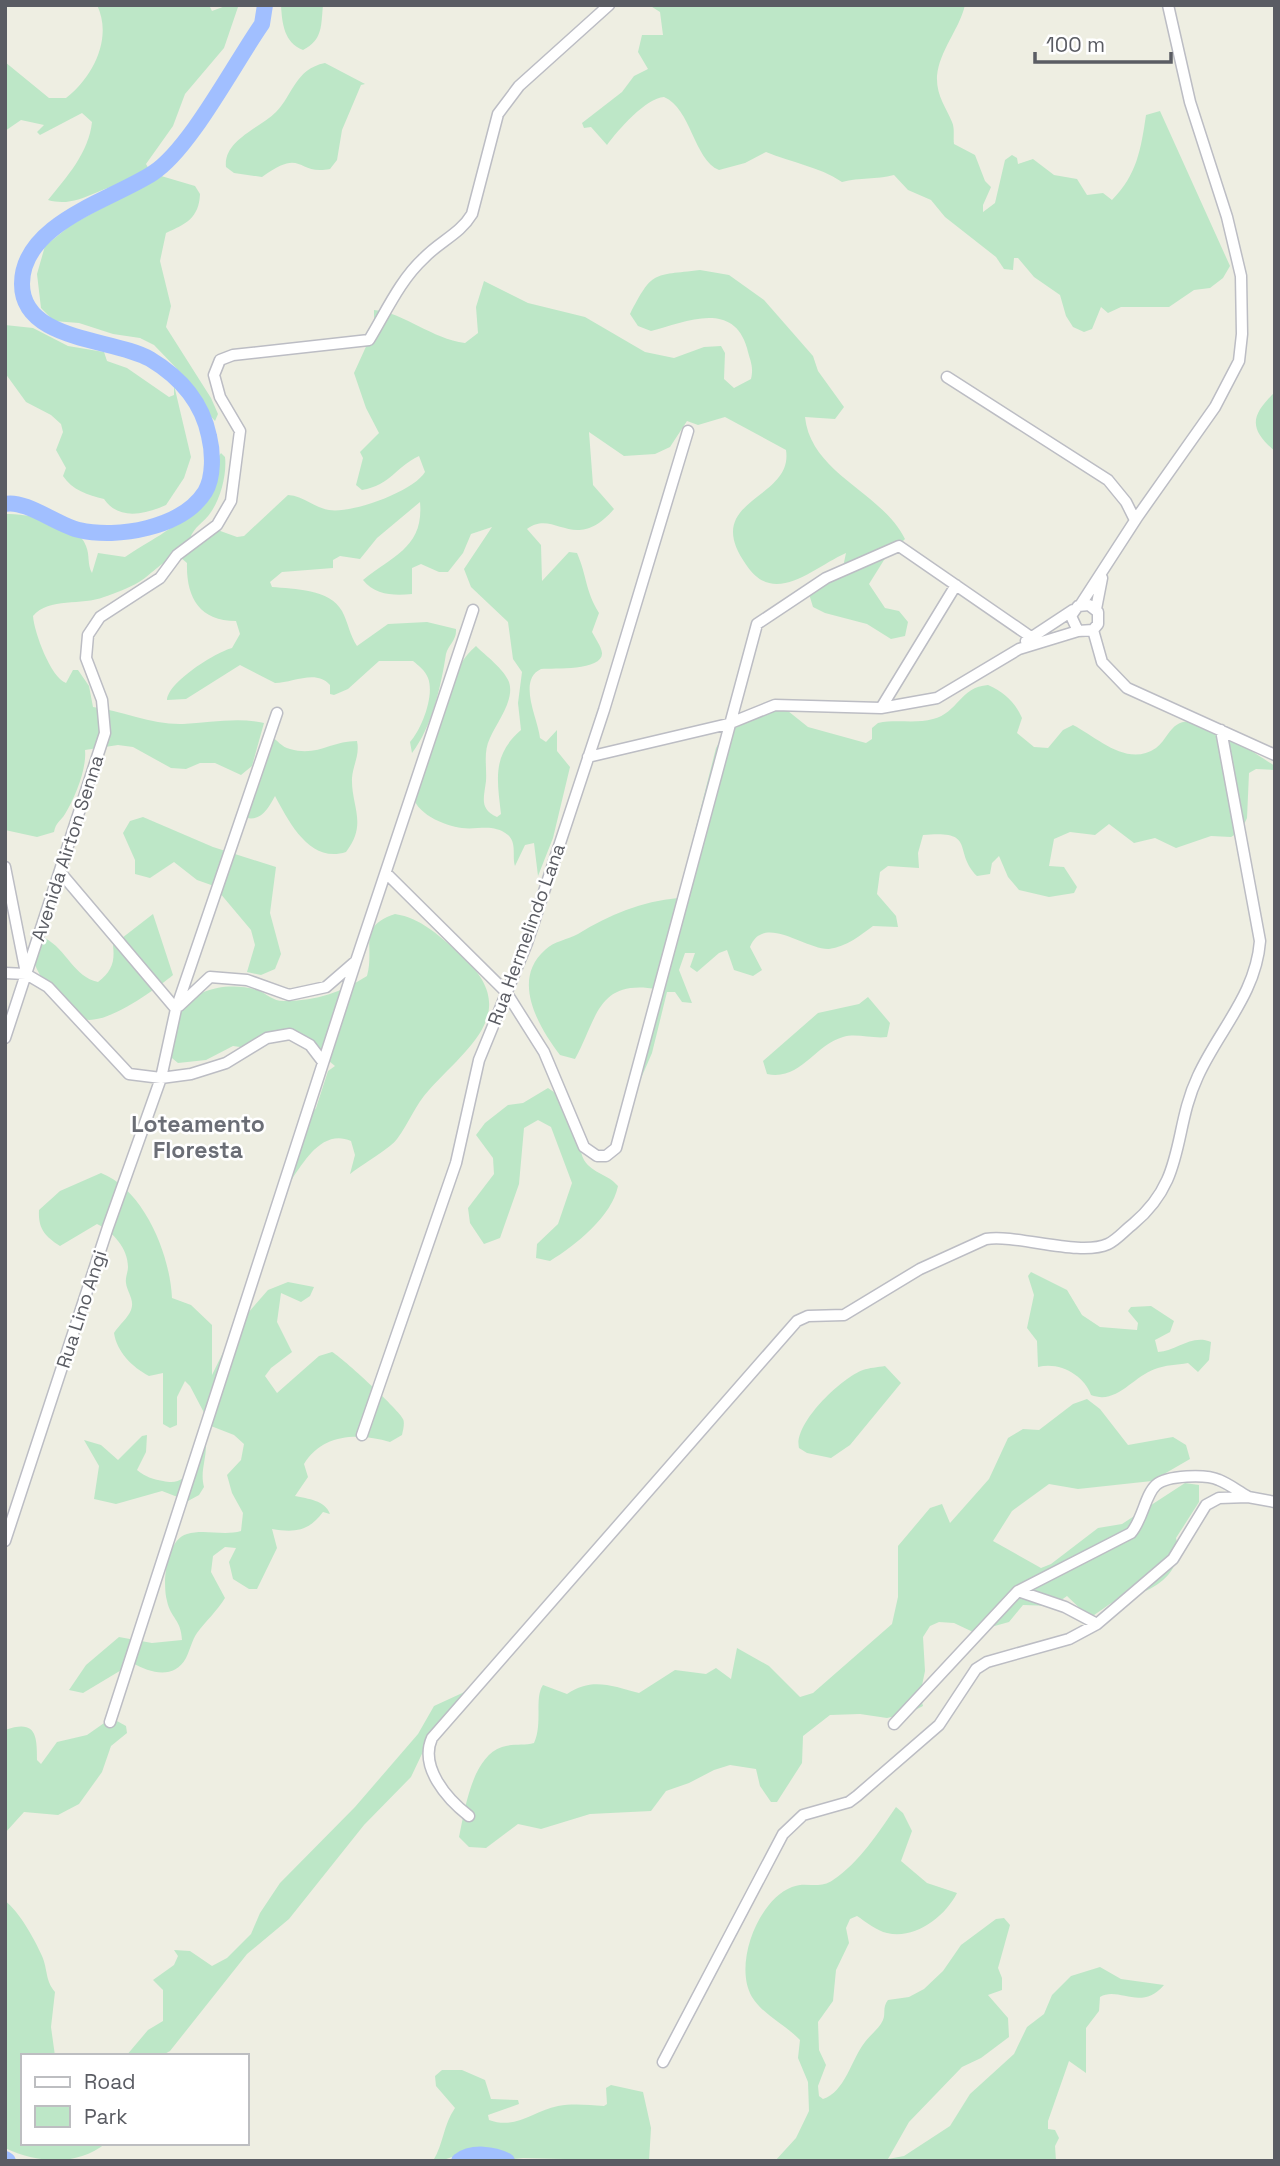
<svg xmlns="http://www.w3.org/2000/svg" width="1280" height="2166" font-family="'Space Grotesk',sans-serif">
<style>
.green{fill:#bde7c7}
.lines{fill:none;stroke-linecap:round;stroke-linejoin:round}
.river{stroke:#a1bfff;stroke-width:16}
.street-casing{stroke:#bcbdc4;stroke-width:13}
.street{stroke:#fff;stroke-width:10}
.labels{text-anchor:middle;stroke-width:5;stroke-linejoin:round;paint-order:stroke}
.street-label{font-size:19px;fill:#5a5c63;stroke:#fff}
.quarter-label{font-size:23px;font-weight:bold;fill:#6b6e76;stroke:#fff}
</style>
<rect width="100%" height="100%" fill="#eeeee2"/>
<path class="green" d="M97 5H209L212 11 228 5 238 7 224 48 185 94 173 126 146 164 151 173 195 186 200 194C199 218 186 224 166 233L160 261 171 306 166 327 211 398 218 414 215 421 199 404 182 374 154 345 140 338 113 334 79 323 54 321 41 308 37 274 45 246 71 225 129 193 132 187C105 178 83 210 48 200 67 177 89 152 92 122L82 113 40 135 37 132 44 125 21 120 5 131V62L49 98H66C93 77 113 38 97 5Z
M281 5H323C321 25 323 40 303 50 284 43 282 23 281 5Z
M649 5H965C959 30 939 51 937 76 936 95 946 107 952 122 955 128 953 138 954 144L975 155 985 181 991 187 983 205V212L995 203 1005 160 1012 155 1017 158 1018 164 1033 159 1054 175 1077 179 1087 195 1103 193 1112 200C1137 175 1141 149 1146 115L1160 111 1230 266 1223 278 1210 288 1194 290 1169 307H1121L1108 313 1101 307 1092 329 1084 332 1073 327 1066 316 1060 295 1034 277 1018 258H1014L1013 270 1004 269 996 257 945 217 931 200 908 190 894 175C876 180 860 177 842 182 818 166 792 163 766 152L745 163 719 170C694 160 691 108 664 97 646 98 618 130 607 145L591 127 584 128 582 123 622 92 634 76 648 69 638 52 642 35H663L660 12Z
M325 63 365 84 361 85 342 130 337 160 330 169C296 176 304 146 262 177L234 173 226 167C223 140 260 128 276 112 293 95 295 69 325 63Z
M700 270 729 275 764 300 813 356 818 371 844 407 835 419 805 417C811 474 882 492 905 539L884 560 869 584 885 608 899 611 908 622 905 636 891 639 867 624 825 613 813 607 809 594 843 567 846 553C814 567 775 607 747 566 698 498 794 501 786 450L725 417 698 425 687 421 670 447 655 454 624 456 589 432 593 485 614 509C574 555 555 508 527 529L541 545 542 581 569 552 577 553C587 576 585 590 599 613L592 632C595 638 601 646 602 653 603 671 554 668 541 669 517 680 538 719 540 738L546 742 557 730V751L570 767 553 838 538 876 534 843 525 845 515 866C512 856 517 843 508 835 493 823 479 830 462 828 445 826 413 813 413 793 413 770 432 754 437 733 444 705 452 666 476 646 486 656 504 669 509 682 515 700 497 722 490 738 483 752 487 766 486 781 484 798 479 809 497 817L501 814C497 779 492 755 521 730L518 703 522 672 513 659 508 622 471 587 464 569 492 527 471 534 463 553 448 572H439L421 564 412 568V594C394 596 375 595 363 580 394 555 424 547 420 502L377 538 360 559 340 556 333 560V568L282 572 270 582 272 587C294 589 330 589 342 611 348 622 350 636 357 646L388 624 427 622 456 629C457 640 448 645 446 654 441 686 432 727 412 753L410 742C421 730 435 696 428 678 425 670 419 666 413 661H379L348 689 334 695 330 694V685C316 669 293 683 275 683L240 665 186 699 167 700C168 682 216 652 232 648L240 634 236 621C199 621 186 597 187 563L180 557C162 559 154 573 139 582 129 588 116 593 104 597 82 606 49 597 33 616 34 632 51 678 66 683L73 670H78L89 686 93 707C122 711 153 725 183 724 210 723 236 717 264 723L252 766 241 775 215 763H200L186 769 171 768 133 747 118 745 85 750C87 768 75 798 65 814 60 822 56 822 54 832L37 837 5 830V514C27 514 78 521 86 546 90 555 87 564 92 573L98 553 125 557C150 540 191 521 205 493 212 480 211 465 221 453L225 457C227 473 221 498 211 512 205 522 193 527 190 539L212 528 237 537 244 536 288 495C304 496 315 508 329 510 352 514 414 491 425 472L419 456C394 468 391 485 362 490L356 485 363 458 360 452 379 433 366 408 354 373 374 329V310C405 313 432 339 465 343L478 333 476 307 484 281 528 303 585 317 645 352 674 358 704 347 721 346 725 353 724 379 734 388 751 379C754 366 750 361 747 348 733 299 683 323 651 331L638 326 630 314C653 270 652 276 700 270Z
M5 325 33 328 68 346 104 352 107 361 127 368 169 397 174 395V385L191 457 184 478 166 505C144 515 118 520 104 499 88 495 72 490 63 476L66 468 56 450 63 432 61 424 51 415 26 402 5 373Z
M1275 392V451C1247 428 1252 414 1275 392Z
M988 685C1004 692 1015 702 1022 718L1017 733 1034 747 1048 748 1063 730 1073 725C1097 737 1127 768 1156 748 1166 741 1170 725 1183 722 1205 718 1256 754 1275 766V770L1256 769 1249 773 1247 818 1241 831 1231 837 1211 836 1176 848 1155 838 1134 843 1109 824 1095 835 1070 832 1054 839 1049 866 1064 867 1077 887 1074 893 1049 897 1019 890 1008 877 999 856 992 863 990 874 977 876C952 851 978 830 923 835L918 853 919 868 888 866 880 872 877 894 896 916 898 927 873 926C861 935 846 947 829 949 805 950 764 913 750 947L762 970 753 976 734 970 727 950 719 953 697 972 690 967 695 953H685L679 970 692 1003 682 1002 675 992H667L652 1053 635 1092 657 989C597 979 598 1017 575 1059L560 1055C538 1026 511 980 545 950 554 941 567 940 578 934 609 915 642 901 678 898L716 748 724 734 753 718 770 711H788L808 727 866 743 872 739V728L878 723C896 719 916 724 933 719 958 713 960 687 988 685Z
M271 737C278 740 281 747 290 749 317 757 331 741 357 741 360 755 353 765 352 778 351 806 368 824 346 852 310 864 289 822 275 796 269 807 262 821 247 818Z
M143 817 213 847 276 867 270 913 281 954 275 969 261 975 247 972 255 945 251 930 214 886 197 880 174 862 150 878 135 874V860L123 833 130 821Z
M153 914 173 975C156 989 102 1029 81 1018 73 1014 64 1002 57 995 43 981 33 969 32 948L45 938C67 950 74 977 98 982 112 971 115 962 113 945Z
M395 914C421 918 438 935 458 952 524 1010 471 1044 429 1090 415 1105 409 1123 397 1139 392 1147 360 1166 350 1174L355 1155 351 1141C323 1129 305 1160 292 1179L289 1162 306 1121 316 1108 328 1071 335 1066 301 1038 275 1040 247 1048 233 1046 206 1060 178 1063 167 1054C170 1041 173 1024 179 1013 194 987 231 982 257 990 268 994 273 1002 286 1001 317 1001 341 992 367 976 375 948 357 926 395 914Z
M868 997 890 1023 887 1037C873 1039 856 1033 843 1037 814 1045 801 1081 767 1074L763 1061 818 1013 859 1004Z
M548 1088C562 1096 574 1116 578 1133 581 1143 579 1150 584 1160 593 1174 608 1174 618 1186 612 1216 576 1245 550 1261L536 1258 537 1244 558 1224 572 1183 551 1127 538 1120 524 1128 519 1184 500 1238 484 1244 470 1223 468 1208 494 1174 493 1158 476 1135 485 1123 508 1105 523 1103Z
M101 1173C144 1190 170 1254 172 1298L191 1305 212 1325V1375L235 1328 268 1290 288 1282 314 1287 310 1296 301 1302 281 1293 277 1322 292 1352 271 1368 265 1376 277 1393 319 1356 332 1352C342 1357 401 1412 403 1419 405 1423 403 1430 402 1435L390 1442C359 1433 323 1433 304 1464L308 1477 295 1496C308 1499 325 1500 330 1514L323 1512C309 1531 295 1533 272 1529L277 1548 257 1589H249L233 1579 229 1562 236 1548 225 1547 213 1556 211 1572 225 1598C217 1611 206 1621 197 1633 192 1640 190 1650 186 1658 174 1680 150 1673 133 1663L83 1693 69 1690 86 1665 119 1637 152 1643 182 1640C181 1619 171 1619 167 1601 162 1583 166 1540 187 1534 204 1529 224 1536 241 1531L243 1513 232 1493 227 1475 241 1460 244 1444 234 1435 211 1426 190 1386 185 1381 177 1397V1425L170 1428 163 1424V1373L149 1376C132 1367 117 1352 114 1333 119 1325 128 1318 131 1310 135 1300 127 1292 126 1283 125 1278 128 1272 128 1267 128 1248 113 1232 97 1224L60 1246C45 1236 38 1229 39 1210L60 1191Z
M1031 1272 1067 1290 1082 1315 1100 1327 1137 1330 1138 1323 1128 1311 1131 1307 1151 1306 1174 1321 1170 1332 1155 1340 1158 1352C1177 1351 1191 1334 1211 1342L1209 1360 1198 1372 1188 1363C1177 1365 1165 1365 1155 1369 1132 1377 1117 1405 1091 1395 1085 1376 1060 1361 1038 1367L1037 1341 1027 1328 1034 1295 1028 1276Z
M885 1366 901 1383 850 1445 831 1458 807 1453 799 1448C793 1424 841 1378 863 1370 869 1368 878 1367 885 1366Z
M1087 1399 1100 1409 1128 1445 1173 1437 1186 1445 1190 1459 1152 1481 1078 1489 1049 1484 1012 1511 993 1541 1041 1568 1051 1564 1098 1528 1122 1524 1185 1483 1199 1485V1502L1176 1538C1183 1564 1167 1582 1143 1592 1135 1596 1126 1596 1117 1600 1107 1605 1099 1612 1090 1618L1067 1596 1053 1606 1023 1605 1009 1622 973 1632 954 1623 939 1622 930 1626 923 1637 925 1671 920 1695 923 1706 909 1713 887 1718 860 1714 830 1715 803 1736 802 1763 777 1802H771L760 1786 756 1769 730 1765 714 1770 689 1783 666 1791 651 1811 590 1814 541 1829 518 1824 486 1848 469 1847 459 1837C465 1809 472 1757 502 1747 513 1743 524 1746 534 1743 543 1723 534 1698 543 1685L567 1694C592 1677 612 1686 639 1693L675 1670 706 1674 716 1668 731 1679 737 1648 769 1666 800 1697 813 1693 892 1624 898 1597V1546L930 1508 942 1504 950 1523 989 1479 1008 1438 1023 1429 1039 1430 1073 1404Z
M147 1435 146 1452 137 1470C146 1477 152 1479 163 1481 191 1488 190 1460 206 1445 206 1461 200 1472 204 1487L199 1495 188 1501 162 1491 116 1504 94 1499 99 1466 84 1440 101 1445 118 1460 142 1436Z
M471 1689 461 1714 429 1739 411 1777 364 1825 289 1919 247 1954 170 2051 161 2056H126L148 2030 163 2021V1990L153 1980 174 1965 178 1956 174 1950 190 1951 212 1966 227 1958 251 1934 260 1913 280 1883 355 1807 418 1734 434 1706Z
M107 1721H117L126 1726 127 1733 111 1746 102 1772 79 1804 58 1815 24 1812 5 1833V1730C36 1719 37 1735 37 1760L41 1764 57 1742 87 1735Z
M896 1807 903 1813 912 1831 901 1861 927 1883 957 1893C945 1917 914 1940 887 1933 877 1931 866 1922 857 1916L850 1919 846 1928 849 1943 836 1970 833 2001 818 2022 819 2050 826 2065 818 2086 819 2096 823 2099C845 2092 851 2060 865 2042 870 2035 879 2029 883 2020 886 2013 882 2008 888 2000L909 1997 924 1989 943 1971 961 1945 996 1919 1004 1918 1010 1925 998 1968 1002 1978V1990L988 1995 1008 2018 1009 2037 981 2058 962 2067 909 2122 888 2159 904 2156 950 2126 970 2094 1014 2054 1027 2027 1044 2014 1052 1995 1071 1976 1100 1967 1121 1979 1164 1985C1141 2012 1119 1986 1100 1997L1099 2011 1086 2028V2073L1069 2061 1048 2121V2129L1055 2130 1059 2138 1055 2146 1056 2161H775L796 2138 809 2111 808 2082 798 2058 800 2040C786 2025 763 2015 752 1997 733 1965 758 1900 792 1887 807 1881 819 1890 833 1880 859 1863 879 1832 896 1807Z
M5 1901C19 1911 35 1940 42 1956 48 1970 45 1980 55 1992L51 2027 55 2056H23V2143H106C78 2166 39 2164 5 2148Z
M442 2070H462L485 2080 491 2099 518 2100 519 2104 488 2115 489 2120C516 2130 533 2111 558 2106 574 2103 588 2105 604 2106L607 2104 606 2088 611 2085 643 2092 651 2128 649 2161 523 2158 491 2161 486 2150C468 2147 452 2161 433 2161 444 2143 443 2125 455 2108L436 2086 435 2076Z"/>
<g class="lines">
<path class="river" d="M5 504C25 499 59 526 79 530 117 539 182 528 205 492 214 477 213 452 209 436 202 402 180 377 150 359 114 338 22 342 22 284 22 223 112 200 153 173 190 149 234 64 262 24L265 5
M5 2159 8 2161
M459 2161C472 2151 494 2154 507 2161"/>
<defs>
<path id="street" d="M947 377 1108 480 1126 502 1135 520
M1081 604 1138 516 1215 407 1239 361 1242 334 1241 276 1227 217 1190 102 1168 5
M1096 609 1102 578
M1093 630 1078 631 1071 616 1078 606 1089 605 1098 612V624L1093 630 1102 662 1127 688 1275 755
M1026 641 1073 610
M881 708 937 698 1019 649 1078 631
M588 757 728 724 775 705 881 708 956 585
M5 867 26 973
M60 872 176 1009
M386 873 506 992 544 1052 584 1147 597 1156H606L616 1148 757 624 826 578 899 546 1031 637
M5 973 26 974 48 987 129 1074 161 1078 191 1074 226 1063 267 1038 290 1034 310 1045 323 1062
M179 1006 210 977 247 980 289 995 326 987 356 961 473 610
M5 1038 105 733 102 700 86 658 88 635 100 617 160 578 177 555 217 525 231 501 240 431 220 397 214 375 220 360 233 355 369 340C386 312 400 280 424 258 440 241 460 234 472 214L498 114 519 86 609 5
M362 1435 456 1163 479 1060 527 943 604 710 688 431
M5 1541 108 1227 161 1078 176 1009 277 713
M1018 1591 1065 1607 1097 1624
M110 1722 356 961
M894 1724 1018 1591 1131 1533C1143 1519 1145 1495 1156 1485 1167 1475 1206 1474 1219 1480 1229 1484 1238 1491 1247 1496
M469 1816C447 1799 419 1767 432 1738L797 1321 808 1316 844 1315 920 1269 986 1239C1017 1234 1080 1257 1108 1244 1117 1240 1125 1230 1133 1224 1187 1179 1172 1131 1198 1076 1219 1030 1256 994 1260 941L1221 730
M663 2062 783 1834 803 1815 849 1802 857 1796 939 1725 976 1669 987 1662 1069 1639 1097 1624 1173 1559 1206 1505 1219 1498 1248 1497 1275 1502"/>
</defs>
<use href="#street" class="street-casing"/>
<use href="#street" class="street"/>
</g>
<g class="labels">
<g class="street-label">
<text transform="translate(67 848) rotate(-72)" y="7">Avenida Airton Senna</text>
<text transform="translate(526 934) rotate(-70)" y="7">Rua Hermelindo Lana</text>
<text transform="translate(81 1309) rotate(-72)" y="7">Rua Lino Angi</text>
</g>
<g class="quarter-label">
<text x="198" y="1132">Loteamento<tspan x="198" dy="26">Floresta</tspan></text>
</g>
</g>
<rect width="1280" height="2166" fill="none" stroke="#5a5c63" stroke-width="14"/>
<rect x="21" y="2054" width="228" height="91" fill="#ffffff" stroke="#bdbec1" stroke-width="2"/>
<rect x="35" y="2077" width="35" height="10" fill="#ffffff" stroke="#bdbec1" stroke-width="2"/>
<text x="84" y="2089" font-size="21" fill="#5a5c63">Road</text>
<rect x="35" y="2106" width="35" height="21" fill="#bde7c7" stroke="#bdbec1" stroke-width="2"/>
<text x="84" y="2124" font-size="21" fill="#5a5c63">Park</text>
<path d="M1035 52v10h136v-10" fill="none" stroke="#5a5c63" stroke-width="3.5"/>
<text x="1046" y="52" font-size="21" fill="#5a5c63" stroke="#ffffff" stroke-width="5" paint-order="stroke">100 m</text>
</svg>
